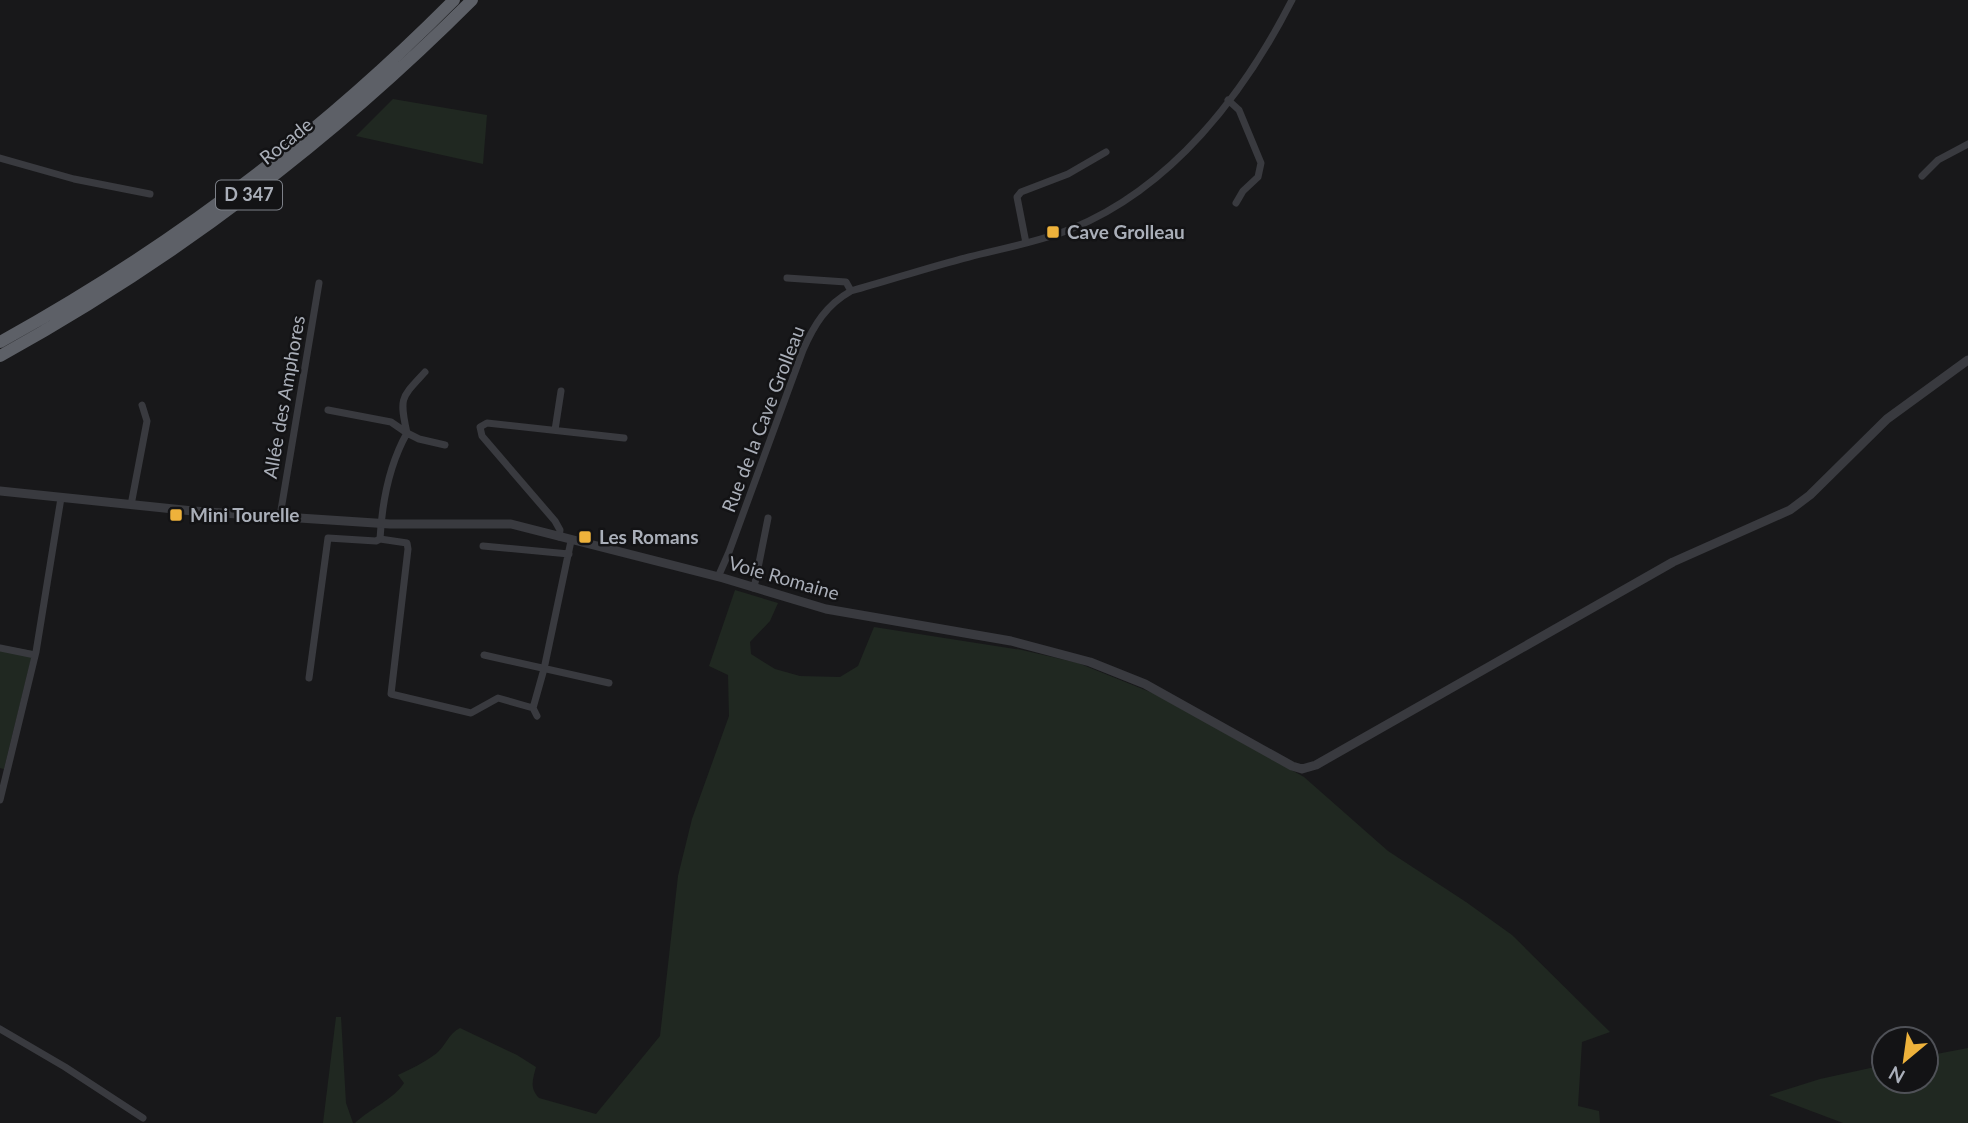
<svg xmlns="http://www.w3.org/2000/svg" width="1968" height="1123" font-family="Lato,sans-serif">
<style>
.green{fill:#202821}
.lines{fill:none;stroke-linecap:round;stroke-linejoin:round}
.minor{stroke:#393a3f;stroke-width:7}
.tertiary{stroke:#393a3f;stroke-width:9}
.trunk{stroke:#5d6067;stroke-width:12}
.poi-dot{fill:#eeb23b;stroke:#131315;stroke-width:2.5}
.labels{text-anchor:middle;stroke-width:5;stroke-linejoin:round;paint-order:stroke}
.shield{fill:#131315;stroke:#7d8088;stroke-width:2}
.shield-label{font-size:18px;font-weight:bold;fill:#aaafb9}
.street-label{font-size:19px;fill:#aaafb9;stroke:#131315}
.poi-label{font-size:19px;font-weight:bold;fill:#aaafb9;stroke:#131315;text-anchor:start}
</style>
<rect width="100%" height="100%" fill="#18181a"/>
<path class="green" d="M393 99 487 115 483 164 356 136Z
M735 590 778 603 770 621 750 642 751 654 775 669 800 676 840 677 858 666 874 627 1022 650 1078 663 1155 694 1304 777 1388 851 1466 902 1512 935 1610 1032 1582 1042 1578 1106 1599 1111 1600 1123H355C371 1108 394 1099 404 1083L398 1075C411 1069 425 1062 437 1053 446 1045 449 1033 460 1028L517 1055 536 1067C533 1079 529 1088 539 1098L596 1114 660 1036 678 876 692 819 729 716 728 675 709 666Z
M0 645 33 651 4 769 0 768Z
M336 1017H341L346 1103 353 1123H323Z
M1968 1048V1123H1843L1769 1095 1820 1079 1884 1065V1081H1926V1056Z"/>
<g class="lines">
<path class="minor" d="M1228 100 1239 110 1261 163 1258 177 1243 191 1236 203
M0 158 74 179 150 194
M1922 176 1938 160 1968 144
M1026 243 1017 197 1021 192 1068 174 1106 152
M787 278 846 282 851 291
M425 372C401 398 399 397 407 433L419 439 445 445
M555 430 561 391
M131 505 147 421 142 405
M280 516 319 283
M559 537 560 530 555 521 482 436 480 427 487 423 624 438
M380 539 407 543 408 549 391 694 471 713 498 698 533 708 537 716
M483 546 569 554
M718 577 729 552 803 350C814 325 826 305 851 291 891 280 929 267 969 257 1003 248 1039 242 1071 229 1172 188 1244 94 1292 0
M754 588 768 518
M0 648 35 655
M484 655 609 683
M309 678 328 538 376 541 380 539C382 502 389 465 407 433L391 422 328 410
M533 708 544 669 571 541
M0 800 36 652 61 498
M0 1029 65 1067 143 1118"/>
<path class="tertiary" d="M0 491 193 511 390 524H511L723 578 826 609 1011 641 1090 662 1145 684 1292 766 1302 769 1316 765 1673 562 1790 510 1810 495 1887 419 1968 360"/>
<path class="trunk" d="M0 342C167 250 320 135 454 0
M0 356C174 260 331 141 472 0"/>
</g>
<g class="poi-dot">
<rect x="1046" y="225" width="14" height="14" rx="3.5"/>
<rect x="169" y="508" width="14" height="14" rx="3.5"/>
<rect x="578" y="530" width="14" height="14" rx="3.5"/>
</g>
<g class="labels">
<rect class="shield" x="216" y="180.5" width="66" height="29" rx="5"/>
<g class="shield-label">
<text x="249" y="201">D 347</text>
</g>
<g class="street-label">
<text transform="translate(286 141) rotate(-39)" y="7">Rocade</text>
<text transform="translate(284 397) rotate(-80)" y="7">Allée des Amphores</text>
<text transform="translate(763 419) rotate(-69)" y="7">Rue de la Cave Grolleau</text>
<text transform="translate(784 578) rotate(16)" y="7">Voie Romaine</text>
</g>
<g class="poi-label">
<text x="1067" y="239">Cave Grolleau</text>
<text x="190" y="522">Mini Tourelle</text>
<text x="599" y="544">Les Romans</text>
</g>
</g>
<g transform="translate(1905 1060) rotate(209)"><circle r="33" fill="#131315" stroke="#4f5157" stroke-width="2"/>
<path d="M0-5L12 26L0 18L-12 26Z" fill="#eeb23b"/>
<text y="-10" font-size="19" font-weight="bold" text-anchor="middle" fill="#aaafb9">N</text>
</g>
</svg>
